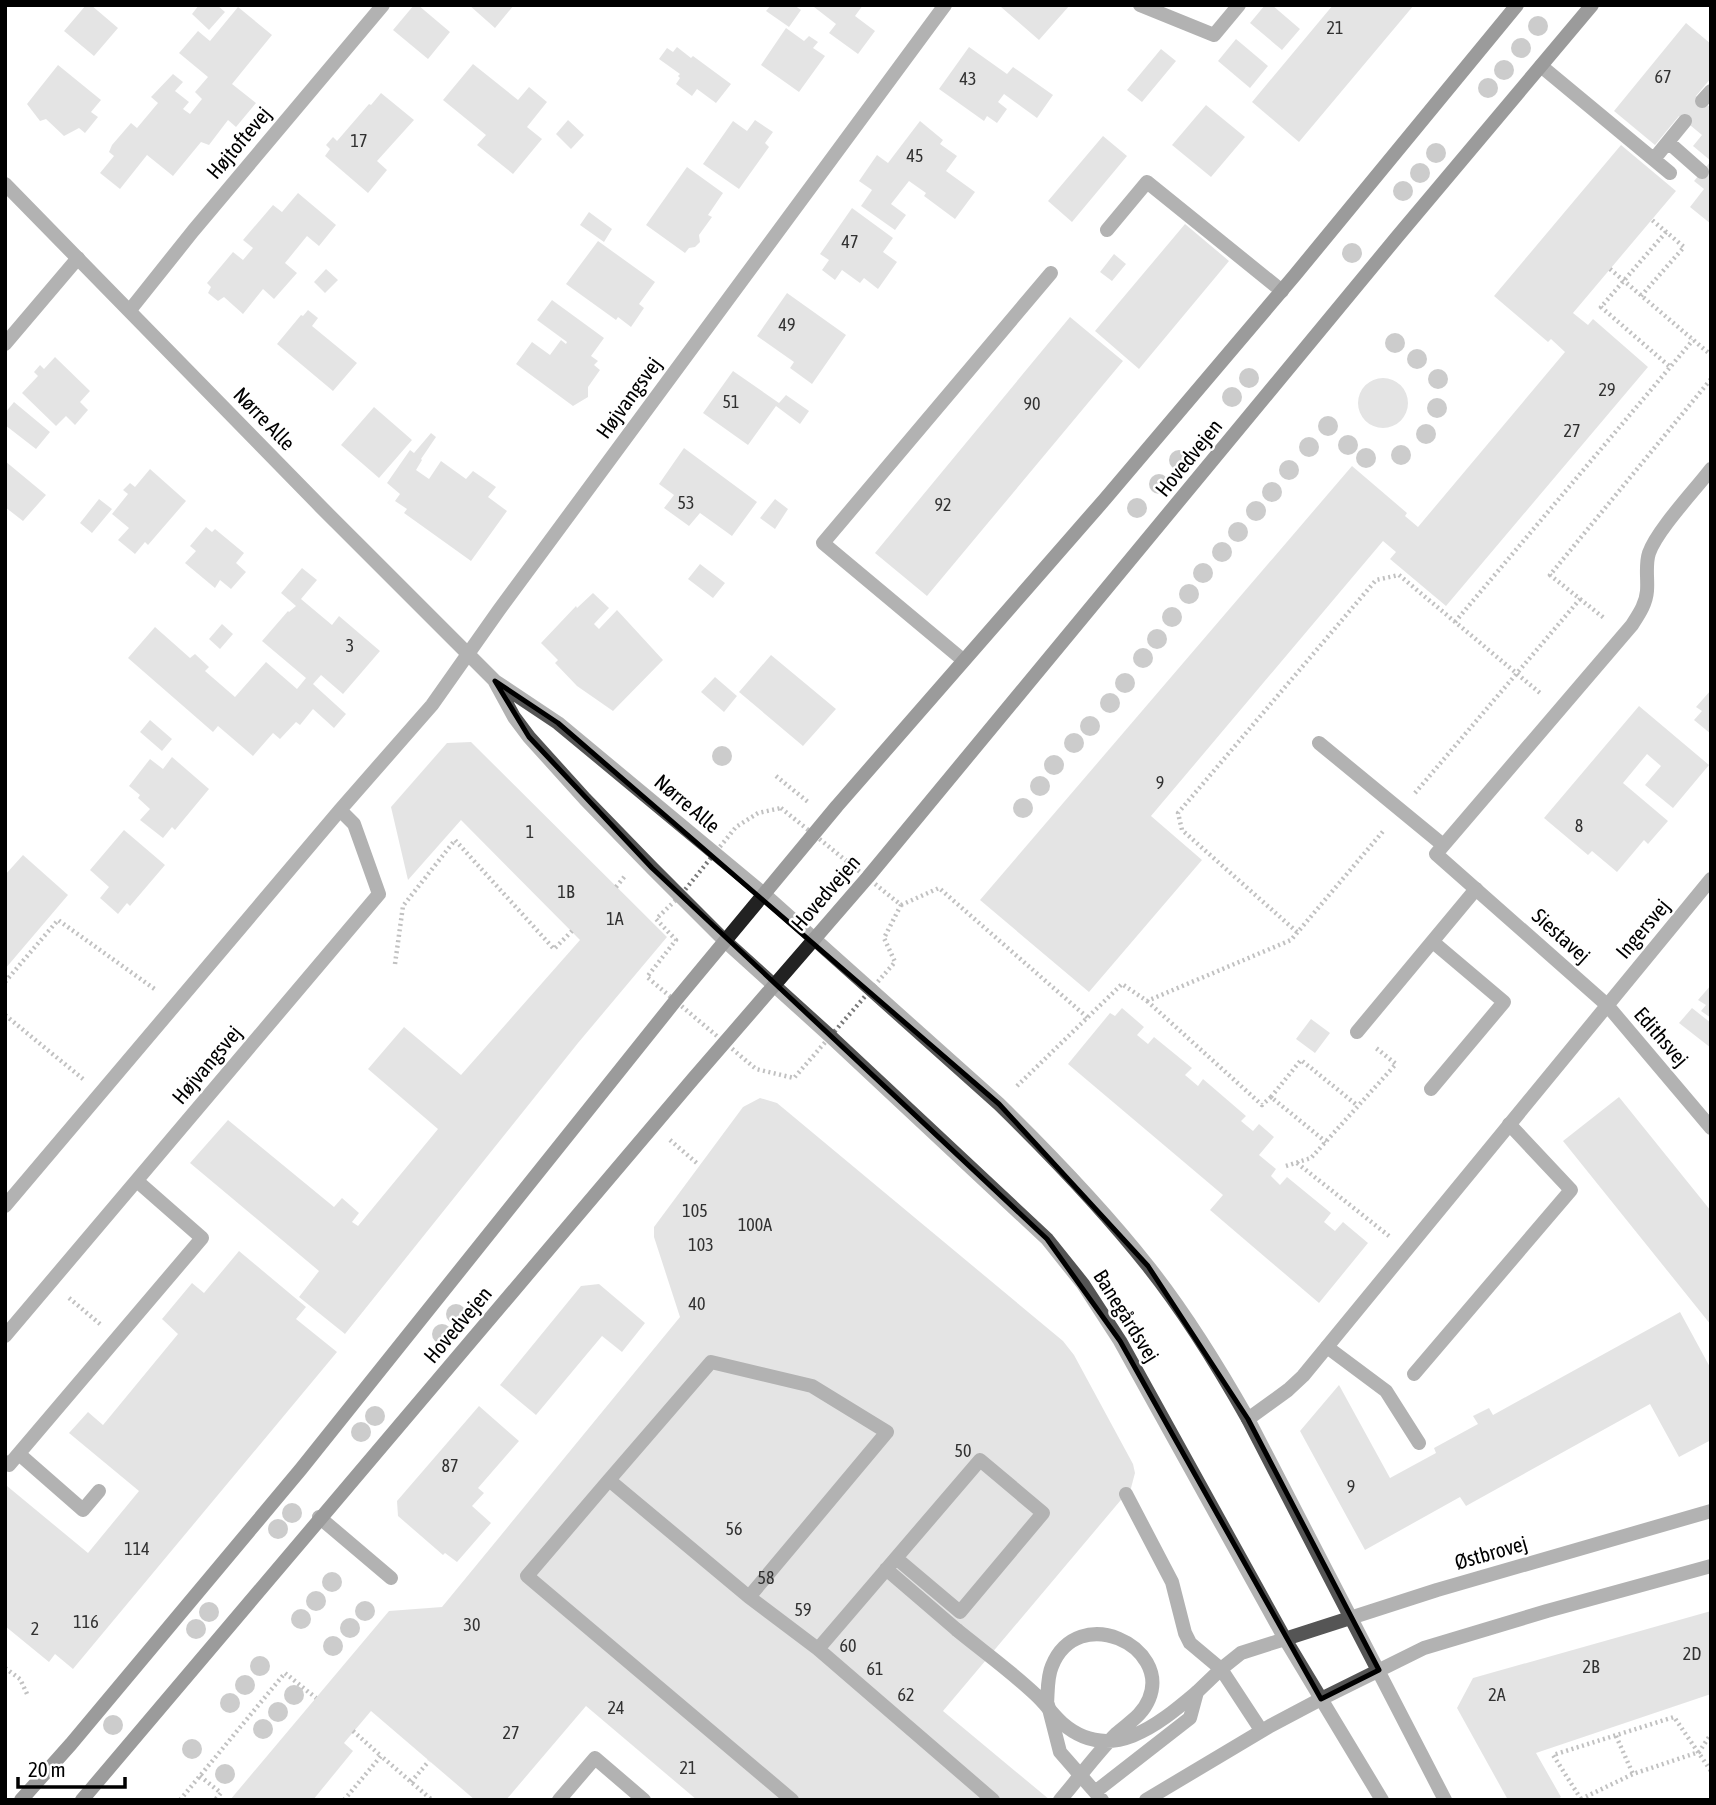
<svg xmlns="http://www.w3.org/2000/svg" width="1716" height="1805" font-family="'Asap Condensed',sans-serif">
<style>
.building{fill:#c4c4c4}
.lines{fill:none;stroke-linecap:round;stroke-linejoin:round}
.path{stroke:#777;stroke-width:4.5;stroke-dasharray:2 3.5;stroke-linecap:butt}
.service{stroke:#555;stroke-width:14}
.minor{stroke:#555;stroke-width:14}
.tertiary{stroke:#555;stroke-width:14}
.secondary{stroke:#222;stroke-width:14}
.service-bridge{stroke:#555;stroke-width:14}
.tree{fill:#8f8f8f}
.marked{fill:none;stroke:#000;stroke-width:5;stroke-linejoin:round}
.labels{text-anchor:middle;stroke-width:5;stroke-linejoin:round;paint-order:stroke}
.number-label{font-size:18px;fill:#313131}
.street-label{font-size:21px;fill:#000;stroke:#fff}
</style>
<rect width="100%" height="100%" fill="#fff"/>
<path class="building" d="M86 5H91L118 28 94 56 64 31Z
M199 5H217L225 12 209 30 192 14Z
M414 5H418L450 32 428 59 393 30Z
M469 5H514L495 28Z
M771 5H794L801 10 789 27 766 11Z
M816 5H863L855 16 875 31 858 54 829 33 836 24 814 7Z
M1003 5H1070L1039 40 1001 7Z
M1265 5H1272L1300 29 1282 50 1250 23Z
M1333 5H1414L1299 142 1252 102Z
M238 7 272 35 232 84 256 103 236 127 228 120 209 145 201 142 173 176 147 155 120 189 100 173 114 156 109 152 112 145 131 123 137 128 158 103 151 97 173 74 183 82 175 91 189 102 183 109 190 114 202 99 195 92 208 77 179 53 198 31 210 41Z
M1686 23 1711 44V78L1696 96 1711 108V161L1693 146 1702 135 1679 116 1655 145 1614 111Z
M786 28 804 41 809 36 818 42 813 48 825 56 799 92 761 65Z
M1236 39 1268 66 1250 88 1218 61Z
M677 47 691 58 693 56 731 84 716 103 697 89 692 96 676 84 680 78 678 76 680 74 659 59 667 48 673 52Z
M969 47 1007 74 1013 67 1053 95 1037 118 1004 94 998 102 1007 109 997 123 987 116 984 121 939 89Z
M1161 49 1176 61 1142 102 1127 90Z
M473 64 518 100 529 87 547 102 527 127 542 139 513 174 477 145 486 135 443 100Z
M58 65 101 100 91 112 98 117 85 133 79 128 64 136 46 119 40 121 27 104Z
M381 93 414 120 377 161 387 170 368 193 325 156 330 149 326 145 333 137 337 141 369 104 371 105Z
M1206 105 1245 137 1211 177 1172 145Z
M568 120 584 135 571 149 556 134Z
M755 120 773 132 765 143 769 147 739 189 703 164 733 121 747 131Z
M920 121 943 140 940 144 957 156 946 171 975 192 955 219 924 196 926 193 909 181 891 204 906 215 895 230 861 206 872 190 859 181 877 155 888 163Z
M1103 136 1127 156 1072 222 1048 201Z
M1621 145 1676 191 1573 313 1588 325 1593 319 1648 367 1446 606 1390 559 1396 552 1383 541 1151 816 1202 860 1089 992 980 900 1352 466 1407 513 1405 516 1418 527 1565 352 1551 339 1548 342 1494 296Z
M1711 161V224L1690 207 1704 189 1694 181Z
M687 167 723 193 708 215 712 217 699 235 700 242 695 247 689 248 685 253 646 225Z
M298 193 336 225 319 246 307 236 285 263 297 273 274 299 263 289 243 314 224 297 218 301 208 293 211 287 207 283 233 252 243 260 253 248 243 240 273 205 282 212Z
M852 208 893 238 883 252 897 262 878 289 864 278 860 283 842 270 835 280 822 270 829 260 820 254Z
M589 212 612 229 604 242 580 225Z
M1185 224 1229 261 1139 369 1095 331Z
M598 241 655 282 639 304 644 308 631 327 618 317 616 320 566 284Z
M1114 254 1126 264 1112 281 1100 272Z
M326 269 338 280 325 293 314 282Z
M787 293 846 335 812 384 790 368 794 362 757 336Z
M552 300 604 338 591 356 598 361 594 365 600 370 588 387V397L573 406 516 364 532 342 550 355 561 340 566 344 567 342 537 320Z
M308 310 318 318 312 326 357 363 333 391 277 344 301 315 303 316Z
M1070 317 1123 361 927 596 875 553Z
M55 357 90 391 80 402 88 410 75 425 66 416 56 426 22 393 38 376 34 372 40 365 44 369Z
M733 371 779 403 786 395 809 411 800 424 776 406 748 445 703 413Z
M1358 403a25 25 0 1 1 50 0a25 25 0 1 1-50 0Z
M14 402 50 432 36 449 5 425V413Z
M374 407 412 440 379 478 341 445Z
M431 433 436 437 421 459 422 460 416 470 429 479 441 461 466 479 473 471 496 487 488 497 507 511 471 561 404 513 407 509 395 501 400 494 387 483 410 450 414 453Z
M684 448 757 502 732 536 700 513 689 526 664 508 674 495 659 484Z
M5 461 46 495 23 521 5 507Z
M150 469 186 501 148 545 145 542 135 554 118 540 129 528 112 514 128 494 123 490 130 483 135 487Z
M99 499 112 509 92 533 80 523Z
M775 499 788 509 775 529 760 518Z
M206 527 212 532 215 529 244 553 236 563 246 572 231 589 220 580 215 588 185 563 196 551 190 546Z
M700 564 725 583 713 598 688 579Z
M302 568 317 580 301 599 332 625 339 616 380 651 343 694 321 675 313 684 346 714 334 728 313 709 300 725 296 722 280 739 273 733 253 756 218 726 213 732 128 658 155 627 190 658 195 654 209 667 205 671 235 697 266 662 297 689 306 678 262 641 288 611 289 612 296 606 281 593Z
M593 593 609 608 594 624 599 629 617 610 663 660 613 711 577 686 555 663 558 660 541 643 576 606 577 608Z
M222 624 233 634 220 649 209 639Z
M771 655 836 709 803 746 739 692Z
M715 677 737 696 724 712 701 692Z
M1711 690V734L1694 720 1702 711 1696 707Z
M1639 706 1709 765 1673 808 1645 785 1661 766 1647 754 1623 783 1668 821 1648 844 1644 840 1617 872 1592 851 1588 855 1544 818Z
M150 720 172 739 162 751 140 732Z
M471 742 667 937 578 1043 345 1334 299 1297 319 1271 190 1163 228 1120 334 1207 342 1198 359 1213 352 1222 358 1226 438 1129 368 1069 404 1027 461 1075 580 940 461 820 408 880 391 807 447 743Z
M172 757 209 789 175 830 172 827 163 838 140 820 150 809 138 798 140 795 129 786 150 759 163 769Z
M124 830 165 865 130 906 127 903 118 914 100 898 109 887 90 870Z
M23 855 68 895 5 969V875Z
M1711 985V1018L1701 1011 1706 1005 1698 1000Z
M1122 1008 1144 1027 1137 1035 1148 1044 1154 1037 1192 1068 1185 1075 1198 1086 1203 1079 1246 1116 1241 1121 1253 1131 1259 1124 1274 1137 1259 1155 1276 1169 1271 1176 1280 1185 1287 1177 1331 1213 1324 1222 1335 1231 1343 1222 1368 1243 1319 1303 1210 1210 1223 1195 1068 1064 1110 1013 1115 1016Z
M1692 1008 1711 1023V1048L1679 1023Z
M1311 1019 1330 1033 1315 1053 1296 1039Z
M1619 1097 1711 1211V1325L1563 1141Z
M760 1098 777 1103 1063 1341 1074 1355 1133 1464 1135 1473 1131 1488 943 1711 1050 1800H697L586 1706 506 1800H475L371 1711 344 1743 353 1751 313 1800H230L389 1611 442 1607 680 1317 654 1237V1227L743 1107Z
M239 1251 306 1307 296 1319 337 1352 73 1669 55 1654 49 1662 5 1626V1488L7 1486 88 1553 139 1491 69 1433 88 1412 103 1425 178 1334 162 1319 192 1283 204 1293Z
M599 1284 645 1323 622 1352 602 1336 536 1415 500 1385 581 1286Z
M1680 1312 1711 1369V1440L1679 1457 1650 1404 1466 1506 1460 1497 1365 1550 1300 1431 1339 1385 1390 1478 1436 1453 1434 1448 1478 1424 1473 1416 1489 1408 1493 1415Z
M479 1406 519 1441 478 1488 484 1493 472 1506 491 1523 457 1562 445 1553 443 1555 398 1516 397 1501Z
M1711 1611V1694L1536 1753 1561 1797 1557 1800H1508L1457 1708 1473 1678Z"/>
<g class="lines">
<path class="path" d="M1666 232 1601 307 1669 366
M1610 269 1711 355
M1641 296 1684 247 1652 220
M1580 599 1604 618
M1455 622 1693 340
M776 776 808 802
M1415 793 1580 599 1550 575 1711 379
M781 808 901 905 884 938 895 962 794 1078 756 1069 647 977 676 940 656 919 680 896 736 827 758 813Z
M616 887 625 876
M901 905 939 888 1088 1018
M1297 932 1182 830 1178 813 1376 580 1399 575 1540 693
M395 964 403 906 455 840 554 949 572 931
M5 982 58 920 156 990
M1147 1001 1262 1105 1271 1097 1326 1142
M5 1015 83 1079
M1017 1086 1122 984 1147 1001 1291 940 1385 829
M1271 1097 1301 1060 1358 1106
M670 1140 699 1165
M1297 1163 1389 1236
M1286 1166 1311 1158 1396 1064 1376 1048
M69 1298 100 1324
M5 1668 20 1679 28 1696
M353 1731 381 1756
M1616 1736 1633 1774
M200 1776 221 1793 215 1800
M411 1782 429 1761
M1581 1799 1553 1755 1674 1717 1711 1771
M1581 1799 1633 1774 1699 1752 1711 1734
M180 1800 285 1673 316 1698
M344 1800 381 1756 432 1800"/>
<path class="service" d="M1541 66 1670 173
M1702 101 1711 91
M1668 142 1702 172
M1654 159 1685 121
M1107 230 1147 182 1282 291
M963 660 823 543 1051 273
M1319 743 1443 845
M1357 1032 1476 889
M1431 1089 1504 1002 1433 942
M1327 1347 1386 1391 1419 1443
M1414 1374 1571 1190 1509 1124
M19 1454 83 1510 99 1491
M5 1462 9 1465 202 1238 137 1181
M609 1480 711 1362 812 1386 887 1432 749 1597
M1126 1494 1172 1582 1185 1633 1190 1643 1221 1669 1261 1730
M319 1517 391 1578
M886 1569 957 1630
M818 1649 980 1460 1043 1513 960 1612 896 1558
M1048 1705 1060 1752 1102 1800
M1095 1792 1190 1718 1197 1692 1221 1669 1241 1653 1285 1639
M792 1800 527 1576 609 1480 749 1597 818 1649 993 1800
M1146 1800 1270 1726 1321 1699"/>
<path class="minor" d="M1140 5 1214 35 1239 5
M130 310 193 231 383 5
M5 344 78 258
M1711 469C1695 490 1657 530 1649 553 1645 565 1648 578 1647 591 1646 604 1639 614 1632 625L1436 854 1607 1005 1711 1128
M5 1206 340 810 432 705 499 610 945 5
M5 1336 379 894 354 824 340 810
M1248 1419 1288 1390 1303 1376 1711 879
M559 1800 595 1758 644 1800"/>
<path class="tertiary" d="M5 184 320 506 495 681 558 723 764 894 999 1104C1051 1155 1103 1209 1148 1266 1186 1314 1218 1366 1248 1419L1445 1800
M495 682 514 717 529 737 585 799 652 868 725 941 830 1036 1047 1239 1083 1284 1120 1341 1285 1639 1382 1800
M1285 1639 1437 1590 1711 1511
M1321 1699 1424 1648 1547 1611 1711 1566"/>
<path class="secondary" d="M21 1800 71 1744 301 1469 676 1000 837 806 1105 499 1295 275 1517 5
M82 1800 693 1079 868 877 1397 237 1592 5"/>
<path class="service-bridge" d="M957 1630C984 1652 1012 1672 1036 1695 1045 1703 1052 1714 1062 1723 1110 1765 1158 1725 1197 1692
M1047 1704C1048 1692 1047 1677 1052 1666 1078 1602 1171 1646 1149 1699 1142 1716 1128 1723 1116 1734 1096 1754 1079 1778 1060 1800"/>
</g>
<g class="tree">
<circle cx="1538" cy="26" r="10"/>
<circle cx="1521" cy="48" r="10"/>
<circle cx="1504" cy="70" r="10"/>
<circle cx="1488" cy="88" r="10"/>
<circle cx="1436" cy="153" r="10"/>
<circle cx="1420" cy="173" r="10"/>
<circle cx="1403" cy="191" r="10"/>
<circle cx="1352" cy="253" r="10"/>
<circle cx="1395" cy="343" r="10"/>
<circle cx="1417" cy="359" r="10"/>
<circle cx="1249" cy="378" r="10"/>
<circle cx="1438" cy="379" r="10"/>
<circle cx="1232" cy="397" r="10"/>
<circle cx="1437" cy="408" r="10"/>
<circle cx="1328" cy="426" r="10"/>
<circle cx="1426" cy="434" r="10"/>
<circle cx="1348" cy="445" r="10"/>
<circle cx="1309" cy="447" r="10"/>
<circle cx="1401" cy="455" r="10"/>
<circle cx="1366" cy="458" r="10"/>
<circle cx="1179" cy="460" r="10"/>
<circle cx="1289" cy="470" r="10"/>
<circle cx="1159" cy="484" r="10"/>
<circle cx="1272" cy="492" r="10"/>
<circle cx="1137" cy="508" r="10"/>
<circle cx="1256" cy="511" r="10"/>
<circle cx="1238" cy="532" r="10"/>
<circle cx="1222" cy="552" r="10"/>
<circle cx="1203" cy="573" r="10"/>
<circle cx="1189" cy="594" r="10"/>
<circle cx="1172" cy="617" r="10"/>
<circle cx="1157" cy="639" r="10"/>
<circle cx="1143" cy="658" r="10"/>
<circle cx="1125" cy="683" r="10"/>
<circle cx="1110" cy="703" r="10"/>
<circle cx="1090" cy="726" r="10"/>
<circle cx="1074" cy="743" r="10"/>
<circle cx="722" cy="756" r="10"/>
<circle cx="1054" cy="765" r="10"/>
<circle cx="1040" cy="786" r="10"/>
<circle cx="1023" cy="808" r="10"/>
<circle cx="456" cy="1314" r="10"/>
<circle cx="442" cy="1334" r="10"/>
<circle cx="375" cy="1416" r="10"/>
<circle cx="361" cy="1432" r="10"/>
<circle cx="292" cy="1513" r="10"/>
<circle cx="278" cy="1529" r="10"/>
<circle cx="332" cy="1582" r="10"/>
<circle cx="316" cy="1601" r="10"/>
<circle cx="365" cy="1611" r="10"/>
<circle cx="209" cy="1612" r="10"/>
<circle cx="301" cy="1619" r="10"/>
<circle cx="350" cy="1628" r="10"/>
<circle cx="196" cy="1629" r="10"/>
<circle cx="333" cy="1646" r="10"/>
<circle cx="260" cy="1666" r="10"/>
<circle cx="245" cy="1685" r="10"/>
<circle cx="294" cy="1695" r="10"/>
<circle cx="230" cy="1703" r="10"/>
<circle cx="278" cy="1712" r="10"/>
<circle cx="113" cy="1725" r="10"/>
<circle cx="263" cy="1729" r="10"/>
<circle cx="192" cy="1749" r="10"/>
<circle cx="225" cy="1774" r="10"/>
</g>
<path d="M0 0H1716V1805H0ZM495 681 558 723 999 1104 1148 1266 1248 1419 1379 1670 1321 1699 1120 1341 1047 1239 652 868 529 737Z" fill="#fff" fill-opacity=".55" fill-rule="evenodd"/>
<path class="marked" d="M495 681 558 723 999 1104 1148 1266 1248 1419 1379 1670 1321 1699 1120 1341 1047 1239 652 868 529 737Z"/>
<g class="labels">
<g class="number-label">
<text x="1335" y="34">21</text>
<text x="1663" y="83">67</text>
<text x="968" y="85">43</text>
<text x="359" y="147">17</text>
<text x="915" y="162">45</text>
<text x="850" y="248">47</text>
<text x="787" y="331">49</text>
<text x="1607" y="396">29</text>
<text x="731" y="408">51</text>
<text x="1032" y="410">90</text>
<text x="1572" y="437">27</text>
<text x="686" y="509">53</text>
<text x="943" y="511">92</text>
<text x="350" y="652">3</text>
<text x="1160" y="789">9</text>
<text x="1579" y="832">8</text>
<text x="530" y="838">1</text>
<text x="566" y="898">1B</text>
<text x="615" y="925">1A</text>
<text x="695" y="1217">105</text>
<text x="755" y="1231">100A</text>
<text x="701" y="1251">103</text>
<text x="697" y="1310">40</text>
<text x="963" y="1457">50</text>
<text x="450" y="1472">87</text>
<text x="1351" y="1493">9</text>
<text x="734" y="1535">56</text>
<text x="137" y="1555">114</text>
<text x="766" y="1584">58</text>
<text x="803" y="1616">59</text>
<text x="86" y="1628">116</text>
<text x="472" y="1631">30</text>
<text x="35" y="1635">2</text>
<text x="848" y="1652">60</text>
<text x="1692" y="1660">2D</text>
<text x="1591" y="1673">2B</text>
<text x="875" y="1675">61</text>
<text x="906" y="1701">62</text>
<text x="1497" y="1701">2A</text>
<text x="616" y="1714">24</text>
<text x="511" y="1739">27</text>
<text x="688" y="1774">21</text>
</g>
<g class="street-label">
<text transform="translate(239 143) rotate(-50)" y="7">Højtoftevej</text>
<text transform="translate(629 398) rotate(-54)" y="7">Højvangsvej</text>
<text transform="translate(264 419) rotate(46)" y="7">Nørre Alle</text>
<text transform="translate(1189 458) rotate(-51)" y="7">Hovedvejen</text>
<text transform="translate(687 804) rotate(40)" y="7">Nørre Alle</text>
<text transform="translate(826 893) rotate(-49)" y="7">Hovedvejen</text>
<text transform="translate(1643 929) rotate(-50)" y="7">Ingersvej</text>
<text transform="translate(1561 936) rotate(42)" y="7">Siestavej</text>
<text transform="translate(1661 1037) rotate(49)" y="7">Edithsvej</text>
<text transform="translate(207 1065) rotate(-50)" y="7">Højvangsvej</text>
<text transform="translate(1126 1316) rotate(58)" y="7">Banegårdsvej</text>
<text transform="translate(458 1325) rotate(-50)" y="7">Hovedvejen</text>
<text transform="translate(1491 1553) rotate(-16)" y="7">Østbrovej</text>
</g>
</g>
<rect width="1716" height="1805" fill="none" stroke="#000000" stroke-width="14"/>
<path d="M18 1777v10h107v-10" fill="none" stroke="#000000" stroke-width="3.5"/>
<text x="28" y="1777" font-size="21" fill="#000000" stroke="#ffffff" stroke-width="5" paint-order="stroke">20 m</text>
</svg>
